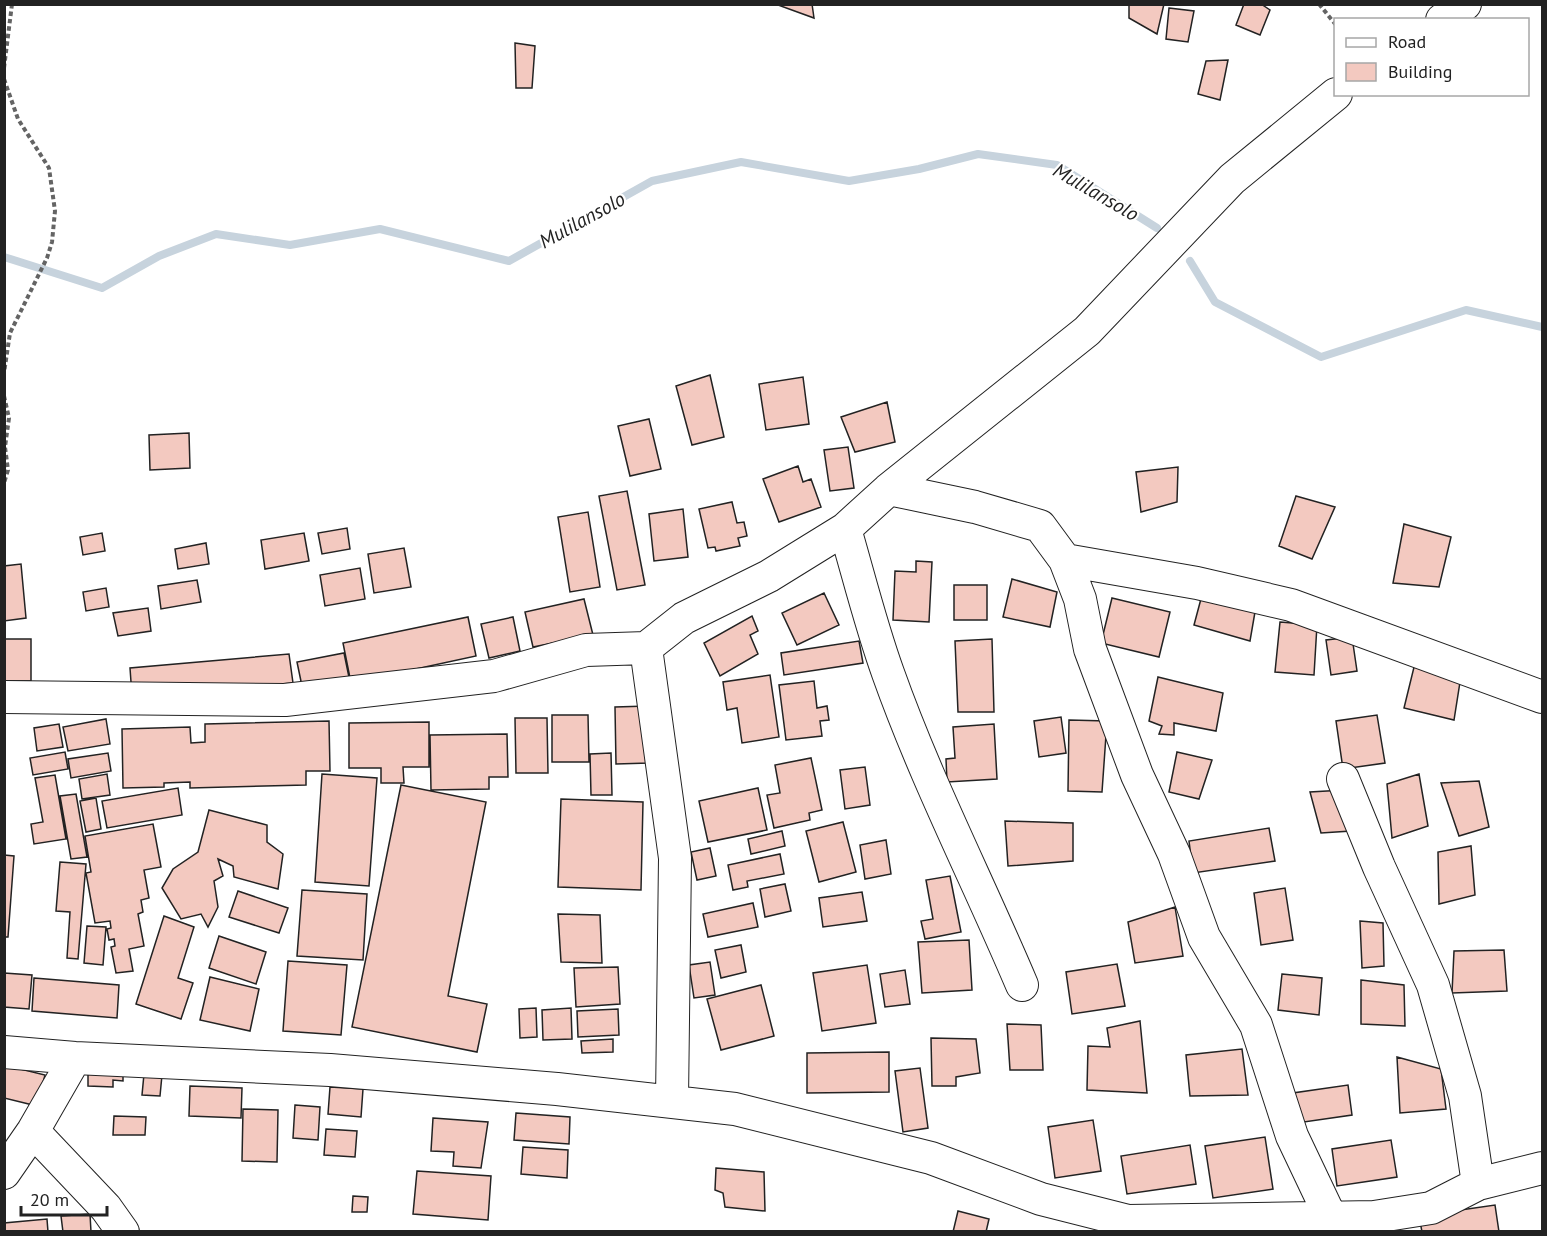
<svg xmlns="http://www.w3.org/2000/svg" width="1547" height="1236" font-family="'PT Sans',sans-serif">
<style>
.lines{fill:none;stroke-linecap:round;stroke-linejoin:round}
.stream{stroke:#c7d3dd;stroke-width:8}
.building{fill:#f3c9c0;stroke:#222;stroke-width:1.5}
.minor-casing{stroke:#222;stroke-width:34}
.path{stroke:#646464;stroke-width:4;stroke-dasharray:4.5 3;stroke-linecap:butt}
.minor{stroke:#fff;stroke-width:32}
.labels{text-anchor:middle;stroke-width:4.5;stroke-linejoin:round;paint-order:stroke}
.water-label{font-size:20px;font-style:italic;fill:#222;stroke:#fff}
</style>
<rect width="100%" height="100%" fill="#fff"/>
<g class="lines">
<path class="stream" d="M4 257 102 288 159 256 216 234 290 245 380 229 509 261 652 181 741 162 849 181 919 169 978 154 1057 165 1157 228
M1190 261 1215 302 1321 357 1466 310 1542 327"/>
</g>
<path class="building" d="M812 4 814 18 778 5V4Z
M1129 4H1164L1157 34 1129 18Z
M1244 4H1261L1270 10 1260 35 1236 25Z
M1169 8 1194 11 1188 42 1166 39Z
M515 43 535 46 532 88H516Z
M1228 60 1220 100 1198 94 1206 61Z
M710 375 724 437 692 445 676 386Z
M803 377 809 424 766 430 759 384Z
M887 402 895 442 855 452 841 417Z
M649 419 661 469 630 476 618 426Z
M189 433 190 468 150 470 149 435Z
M848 447 854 488 830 491 824 450Z
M798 466 803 482 811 479 821 507 779 522 763 479Z
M1178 467 1177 502 1141 512 1136 472Z
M627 491 645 585 617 590 599 496Z
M1296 496 1335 507 1312 559 1279 546Z
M732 502 737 523 744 522 747 536 738 538 740 546 716 551 715 547 708 548 699 509Z
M683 509 688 557 654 561 649 514Z
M588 512 600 587 570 592 558 517Z
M1404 524 1451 537 1439 587 1393 583Z
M347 528 350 549 322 554 318 533Z
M102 533 105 551 83 555 80 537Z
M304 533 309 561 265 569 261 540Z
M206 543 209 564 178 569 175 549Z
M404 548 411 587 374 593 368 554Z
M916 561 932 562 929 622 893 620 895 571 916 572Z
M21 564 26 618 4 621V566Z
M360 568 365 599 325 606 320 575Z
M1012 579 1057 592 1050 627 1003 617Z
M197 580 201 602 161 609 158 586Z
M954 585H987V620H954Z
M106 588 109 607 86 611 83 592Z
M824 593 839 625 797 645 782 613Z
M1202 595 1255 612 1250 641 1194 625Z
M1112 598 1170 612 1159 657 1101 643Z
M584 599 593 635 533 647 525 612Z
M148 608 151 631 118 636 113 613Z
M752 616 758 631 750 635 758 654 720 676 704 643Z
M468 617 476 656 351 683 343 643Z
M513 617 520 651 489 658 481 624Z
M1280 622 1317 625 1314 675 1275 672Z
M1352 637 1357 671 1331 675 1326 640Z
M4 639H31V681H4Z
M992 639 994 712H958L955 641Z
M859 641 863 663 784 675 781 653Z
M344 653 350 682 303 691 297 662Z
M289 654 293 683 132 696 130 668Z
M1415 663 1460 682 1454 720 1404 708Z
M770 675 779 737 742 743 737 708 727 710 723 682Z
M1158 677 1223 693 1216 731 1174 723V735L1159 734 1162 726 1149 721Z
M814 681 817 708 827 706 829 720 820 721 822 736 786 740 779 685Z
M648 706 649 763 616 764 615 707Z
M552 715H588L589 762H552Z
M1377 715 1385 763 1343 769 1336 721Z
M1061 717 1066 753 1039 757 1034 721Z
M515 718H547L548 773H516Z
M106 719 110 744 68 751 63 727Z
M1069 720 1107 721 1102 792 1068 791Z
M329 721 330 771H306V785L190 788V782L164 783V787L123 788 122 729 190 727 191 743 205 742V724Z
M429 722V767H403L404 783H381V768H349V723Z
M59 724 63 747 37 751 34 728Z
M994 724 997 779 947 782 946 759 955 758 953 727Z
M507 734 508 777H489V789L431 790 430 735Z
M65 752 68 769 33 775 30 758Z
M1177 752 1212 760 1199 799 1169 792Z
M108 753 111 771 71 778 68 759Z
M611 753 612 795H591L590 754Z
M811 758 822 810 809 813 810 820 774 828 767 795 780 793 775 765Z
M865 767 870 805 845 809 840 770Z
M107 774 110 795 82 799 79 779Z
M322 774 377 778 369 886 315 882Z
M1419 774 1428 826 1392 838 1387 784Z
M55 775 66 839 34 844 31 824 43 822 35 778Z
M1479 781 1489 827 1459 836 1441 783Z
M401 785 486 802 448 996 487 1004 477 1052 352 1027Z
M178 788 182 815 107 828 102 801Z
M758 788 767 830 708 842 699 801Z
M1344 790 1351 831 1321 833 1310 792Z
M76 794 87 857 71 859 60 796Z
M96 798 101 829 86 832 80 801Z
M561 799 643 802 641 890 558 887Z
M209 810 267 825V842L283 854 278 889 234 877 233 866 218 859 223 876 214 881 218 907 208 927 201 914 181 919 162 888 173 869 198 852Z
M1005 821 1073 823V861L1008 866Z
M843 822 856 872 819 882 806 831Z
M153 824 161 867 144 870 149 898 141 900 143 912 138 914 144 946 129 949 133 971 116 973 111 947 115 946 114 939 109 940 107 929 111 928 110 921 95 923 86 873 91 872 85 836Z
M1269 828 1275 861 1193 873 1189 841Z
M782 831 785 846 751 854 748 839Z
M886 840 891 874 865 879 860 845Z
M1471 846 1475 895 1439 904 1438 852Z
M710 848 716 876 697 880 691 852Z
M780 854 784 874 747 881 748 887 733 890 728 865Z
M4 855 14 856 8 937H4Z
M60 862 86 864 78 959 67 958 70 912 56 911Z
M950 876 961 932 925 939 921 921 933 919 926 880Z
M785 884 791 911 765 917 760 889Z
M1285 888 1293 940 1261 945 1254 893Z
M302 890 367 894 363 960 297 956Z
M238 891 288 908 279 933 229 917Z
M862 892 867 921 823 927 819 898Z
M753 903 758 927 708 937 703 914Z
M1175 907 1183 956 1135 963 1128 922Z
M558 914 600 915 602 963 561 962Z
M164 916 194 927 178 978 193 983 181 1019 136 1004Z
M1360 921 1383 923 1384 966 1362 968Z
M87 926 106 927 103 965 84 963Z
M219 936 266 952 256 984 209 968Z
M969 940 972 990 922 993 918 942Z
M741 945 746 972 721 978 715 950Z
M1504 950 1507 991 1452 993 1454 951Z
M288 961 347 965 341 1035 283 1031Z
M710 962 715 995 694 998 689 965Z
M1117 964 1125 1006 1072 1014 1066 972Z
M867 965 876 1023 822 1031 813 973Z
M618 967 620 1004 576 1007 574 968Z
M905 970 910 1004 885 1007 880 974Z
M4 973 32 975 29 1009 4 1007Z
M1282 974 1322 978 1319 1015 1278 1010Z
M210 977 259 989 250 1031 200 1020Z
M34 978 119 985 117 1018 32 1011Z
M1361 980 1404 985 1405 1026 1361 1024Z
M761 985 774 1036 721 1050 707 999Z
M536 1008 537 1037 520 1038 519 1009Z
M571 1008 572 1039 543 1040 542 1010Z
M618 1009 619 1035 578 1037 577 1011Z
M1140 1021 1147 1093 1087 1090 1088 1046 1110 1047 1107 1028Z
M1007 1024 1041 1025 1043 1070H1010Z
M931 1038 976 1039 980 1073 956 1077V1086H932Z
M613 1039V1052L582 1053 581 1041Z
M1242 1049 1248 1095 1190 1096 1186 1055Z
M889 1052V1092L807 1093V1053Z
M1397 1057 1441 1069 1446 1109 1400 1113Z
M4 1065 45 1075 37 1106 4 1098Z
M920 1068 928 1128 903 1132 895 1071Z
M88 1071 123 1072V1081L113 1080V1087L88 1086Z
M144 1074 162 1075 160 1096 142 1095Z
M1348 1085 1352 1115 1297 1123 1293 1093Z
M190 1086 242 1088 241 1118 189 1116Z
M330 1087 363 1089 361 1117 328 1114Z
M295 1105 320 1107 318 1140 293 1138Z
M243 1109 278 1110 277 1162 242 1161Z
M516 1113 570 1117 569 1144 514 1140Z
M114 1116 146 1117 145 1135H113Z
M433 1118 488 1122 481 1168 453 1166 454 1152 431 1151Z
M1093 1120 1101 1171 1055 1178 1048 1127Z
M326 1129 357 1131 355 1157 324 1155Z
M1265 1137 1273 1189 1213 1198 1205 1146Z
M1391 1140 1397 1177 1337 1186 1332 1149Z
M1190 1145 1196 1184 1127 1194 1121 1156Z
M523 1147 568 1150 567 1178 521 1174Z
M716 1168 764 1172 765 1211 725 1207 723 1193 715 1190Z
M417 1171 491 1176 488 1220 413 1214Z
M353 1196 368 1197 367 1212H352Z
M1495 1205 1499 1232H1422L1419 1216Z
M958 1211 989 1219 986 1232H953Z
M90 1214 91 1232H63L61 1216Z
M47 1219 48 1232H4V1223Z"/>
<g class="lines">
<defs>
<path id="minor" d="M1442 20 1465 4
M889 489 975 507 1040 526 1065 560 1080 599 1090 649 1137 775 1174 854 1204 937 1256 1025 1292 1136 1330 1216
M845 529C859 577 871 626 888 673 926 780 978 881 1022 985
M1065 560 1197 583 1291 605 1542 697
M646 648 675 858 672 1101
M4 697 285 700 494 676 586 650 646 648 684 618 769 576 845 529 889 489 1087 331 1232 179 1336 94
M1343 779 1379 867 1433 985 1465 1096 1478 1184
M4 1052 75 1058 330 1070 557 1089 735 1109 931 1158 1041 1199 1128 1221 1374 1217 1431 1208 1478 1184 1542 1168
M33 1131 106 1208 123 1232
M4 1173 33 1131 75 1058"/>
</defs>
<use href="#minor" class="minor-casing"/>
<path class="path" d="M1319 4 1336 25
M4 68 12 4
M4 79 18 119 49 168 55 211 52 242 47 258 10 333 4 373
M4 396 9 418 5 447 8 470 4 483"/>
<use href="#minor" class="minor"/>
</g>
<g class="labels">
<g class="water-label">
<text transform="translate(1096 192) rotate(30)" y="7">Mulilansolo</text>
<text transform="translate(582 220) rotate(-29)" y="7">Mulilansolo</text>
</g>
</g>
<rect width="1547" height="1236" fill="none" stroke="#222222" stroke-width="12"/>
<rect x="1334" y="18" width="195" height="78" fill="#ffffff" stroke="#a7a7a7" stroke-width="1.5"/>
<rect x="1346" y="38" width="30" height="9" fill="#ffffff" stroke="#a7a7a7" stroke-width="1.5"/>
<text x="1388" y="48" font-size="18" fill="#222222">Road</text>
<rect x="1346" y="63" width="30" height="18" fill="#f3c9c0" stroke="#a7a7a7" stroke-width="1.5"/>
<text x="1388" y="78" font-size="18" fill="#222222">Building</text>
<path d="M21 1206v9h86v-9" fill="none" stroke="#222222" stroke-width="3"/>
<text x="30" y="1206" font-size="18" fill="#222222" stroke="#ffffff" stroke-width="4.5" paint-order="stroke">20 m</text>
</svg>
